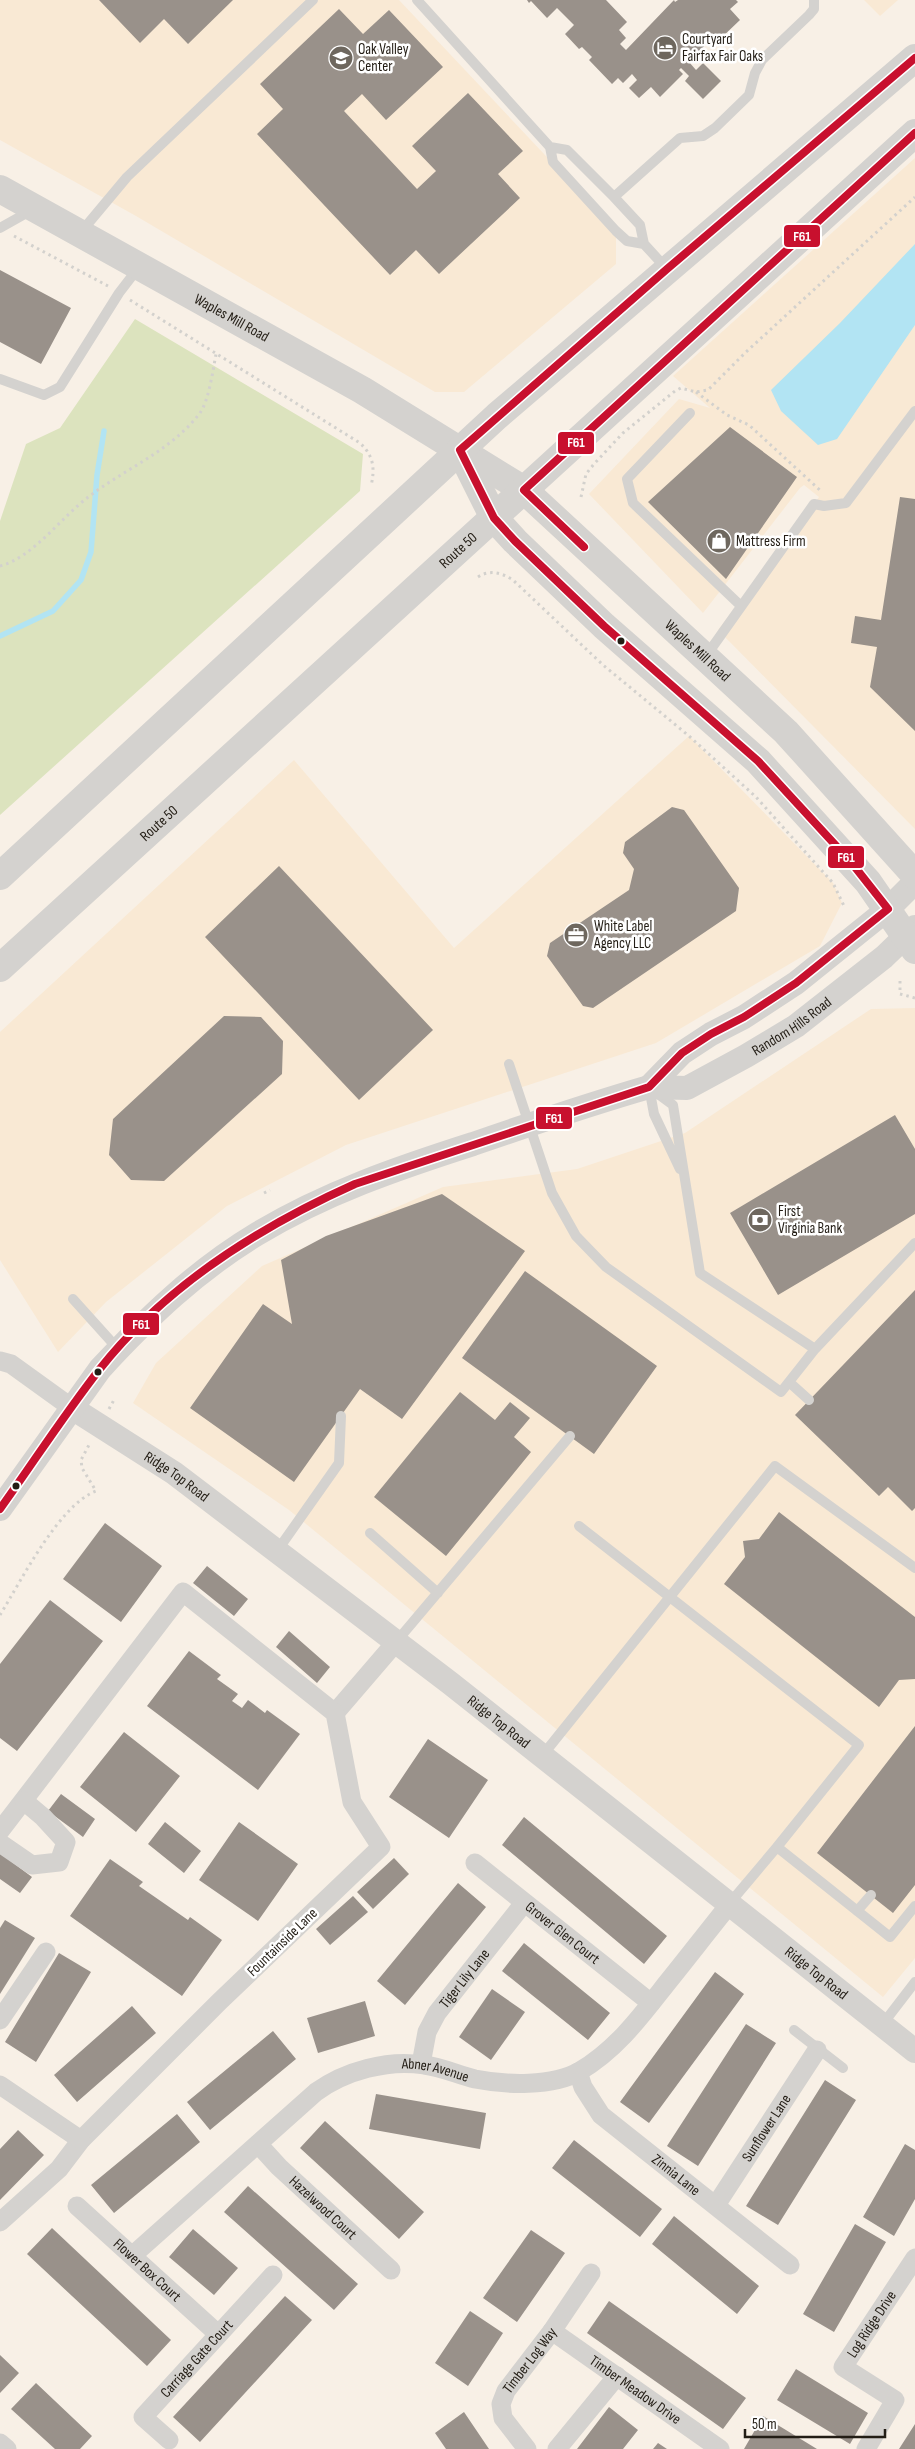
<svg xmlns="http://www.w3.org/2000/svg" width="915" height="2449" font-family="'Sofia Sans Condensed',sans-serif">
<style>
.built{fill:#f9e9d4}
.green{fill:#dce3be}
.water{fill:#b2e4f3}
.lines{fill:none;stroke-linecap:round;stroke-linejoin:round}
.stream{stroke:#b2e4f3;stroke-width:5.5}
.building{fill:#99918a}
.path{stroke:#d3d1cd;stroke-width:3;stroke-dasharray:2.5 4;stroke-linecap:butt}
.service{stroke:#d4d2cf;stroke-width:10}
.minor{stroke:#d4d2cf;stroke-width:19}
.tertiary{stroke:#d4d2cf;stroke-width:24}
.secondary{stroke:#d4d2cf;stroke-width:28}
.primary{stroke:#d4d2cf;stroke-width:28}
.bus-1-casing{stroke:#fff;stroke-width:11}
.bus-1{stroke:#c8102e;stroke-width:8}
.bus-dot{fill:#231d15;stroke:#fff;stroke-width:2}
.labels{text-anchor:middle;stroke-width:5;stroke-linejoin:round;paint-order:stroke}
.poi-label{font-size:15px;fill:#231d15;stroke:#fff;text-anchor:start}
.street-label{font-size:15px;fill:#231d15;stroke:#fff}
.line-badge{stroke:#fff;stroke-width:2}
.badge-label{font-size:14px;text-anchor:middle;font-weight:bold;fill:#fff}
</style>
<rect width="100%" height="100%" fill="#f8f0e6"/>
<path class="built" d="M0 0H399L561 172 616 235V264L464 392H435L136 216 0 140Z
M864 0H898L880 16Z
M915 158V829L718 630 819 497 804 485 800 488 703 613 589 494 679 399 710 408 673 376Z
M689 736 833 883 842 903 820 946 656 1043 346 1145 227 1206 106 1302 58 1352 0 1260V1032L294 760 454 948Z
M915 1008V1958L883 1997 289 1510 133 1403 156 1363 262 1266 443 1187 577 1169 685 1133 871 1009Z"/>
<path class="green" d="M135 319 363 454 360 491 0 815V521L26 444 60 428Z"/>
<path class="water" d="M915 244V325L837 439 818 445 781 411 771 390 840 323Z"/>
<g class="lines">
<path class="stream" d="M0 636 53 611 81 580 91 552 97 475 104 431"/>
</g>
<path class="building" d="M99 0H233L188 44 164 19 140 43Z
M527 0H606L627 22 619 30 626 38 620 44 626 50 674 0 675 2 678 0H736L738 2 730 9 740 20 718 41 713 37 689 62 696 70 703 63 721 81 703 99 685 81 689 76 681 68 679 70 683 74 660 97 651 87 639 98 629 88 637 80 632 74 623 83 618 78 612 84 589 60 592 57 582 47 579 49 565 34 574 25 557 8 547 18 531 1 529 3Z
M339 9 363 34 389 10 443 67 386 120 362 94 344 111 417 189 436 171 412 146 468 93 523 151 498 174 520 198 439 274 416 250 390 275 257 134 283 109 260 84Z
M0 270 71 308 41 364 0 342Z
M730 427 797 477 726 579 648 502Z
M900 497 915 499V731L870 687 877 647 851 643 855 616 881 620Z
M672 807 684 810 739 888 736 911 593 1008 583 1006 547 956 550 943 629 890 634 869 623 853 625 842Z
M279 866 433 1030 359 1100 205 937Z
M224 1016 261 1017 283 1041 282 1074 164 1181 131 1180 109 1155 113 1119Z
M895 1115 915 1149V1214L778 1295 730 1213Z
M442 1194 525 1251 402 1419 360 1389 294 1482 190 1408 263 1304 292 1324 281 1260 326 1236Z
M525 1271 657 1366 594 1454 462 1358Z
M915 1290V1508L912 1511 888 1487 879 1496 795 1415Z
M460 1392 495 1420 510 1402 530 1418 514 1437 531 1452 446 1556 374 1497Z
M779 1512 915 1617V1679L899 1680 879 1707 724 1584 745 1557 743 1541 759 1539Z
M105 1523 162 1566 121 1622 63 1579Z
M207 1566 248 1599 234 1616 193 1583Z
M50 1600 103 1641 17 1751 0 1738V1664Z
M289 1631 330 1667 317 1683 276 1647Z
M189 1651 221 1675 217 1679 238 1694 232 1701 242 1708 248 1700 265 1713 267 1710 300 1734 258 1790 147 1706Z
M915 1726V1885L893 1913 817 1853Z
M124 1732 180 1776 136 1832 80 1787Z
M428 1739 488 1780 449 1838 389 1797Z
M61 1794 95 1819 83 1837 48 1811Z
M524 1817 667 1936 644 1964 502 1845Z
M165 1822 201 1851 184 1873 148 1844Z
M239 1822 298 1864 258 1921 199 1880Z
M0 1853 32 1877 20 1893 0 1879Z
M394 1858 409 1874 373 1909 357 1892Z
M110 1859 143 1882 139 1886 188 1920 190 1917 222 1940 182 1996 70 1916Z
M458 1883 486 1907 405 2005 377 1981Z
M353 1896 368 1912 330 1945 316 1929Z
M5 1920 35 1938 0 1994V1928Z
M524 1943 610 2013 588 2040 502 1971Z
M59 1953 91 1972 36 2062 5 2042Z
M715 1972 744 1994 649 2123 620 2102Z
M492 1989 525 2012 491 2060 459 2037Z
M365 2001 375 2036 318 2053 307 2018Z
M132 2006 156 2033 77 2102 54 2075Z
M746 2024 776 2043 698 2166 667 2146Z
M273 2031 296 2059 210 2130 187 2102Z
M825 2080 856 2100 778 2225 746 2206Z
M376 2094 486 2113 480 2149 369 2129Z
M177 2114 200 2142 114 2213 91 2185Z
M325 2121 424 2212 399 2239 300 2148Z
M18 2130 44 2155 0 2200V2149Z
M574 2140 662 2209 640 2237 552 2168Z
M905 2144 915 2150V2199L894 2236 863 2217Z
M248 2186 358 2284 334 2310 224 2212Z
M674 2216 759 2286 737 2314 652 2244Z
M855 2224 886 2242 834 2332 803 2314Z
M52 2228 171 2340 147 2366 27 2254Z
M193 2229 238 2268 214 2295 169 2257Z
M531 2230 565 2253 517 2322 483 2298Z
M285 2296 312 2320 200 2442 173 2417Z
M609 2301 746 2398 723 2429 587 2333Z
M470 2311 503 2333 468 2386 435 2363Z
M0 2355 19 2373 0 2393Z
M796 2369 868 2413 850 2444 777 2400Z
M36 2383 92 2436 80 2449H55L11 2409Z
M609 2407 638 2430 623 2449H577Z
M464 2412 489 2449H446L435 2433Z
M763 2416 817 2449H744Z
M915 2424V2449H899Z
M658 2443 667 2449H653Z"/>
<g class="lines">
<path class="path" d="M14 236 108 286
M130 300 360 443C374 456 375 469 371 486
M696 392 727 415 749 425 822 492
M581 497 586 474 594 464 623 433 675 391 681 388 696 392 708 390 746 352 915 197
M0 566C32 558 61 518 87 498 124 469 170 452 200 413 209 400 213 370 216 354
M478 577C490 569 502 573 513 580L603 665 689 736 756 797 833 883 845 908
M900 981V994L915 998
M264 1193 270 1190
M109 1409 115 1398
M0 1615C21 1581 59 1505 96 1491L82 1468 81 1460 90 1443"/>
<path class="service" d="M417 0 550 147 553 162 616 231 627 241 644 244
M550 147 567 150 614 197 640 225 644 244 666 268
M614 197 680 138 703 136 715 128 749 95 755 73 762 60 809 15 814 9V0
M0 228 32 210
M81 232 127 177 313 0
M0 379 44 395 60 387 119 293 139 267
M690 413 627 479 633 503 741 606
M706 656 814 504 824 506 846 503 915 411
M509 1064 552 1193 576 1236 606 1267 781 1392 815 1349
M649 1087 654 1114 680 1169
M654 1091 673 1105 700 1273 815 1349 915 1243
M73 1299 118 1349
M789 1382 809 1400
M579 1526 859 1745 777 1847
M370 1533 438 1593
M277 1551 339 1463 341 1416
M396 1642 570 1436
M542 1756 775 1466 915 1568
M729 1904 777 1847 890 1937 915 1906
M857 1911 871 1895
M882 2025 915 1982
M794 2030 843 2068"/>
<g class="minor">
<path d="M0 1361 11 1364 72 1408"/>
<path d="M335 1713 396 1642"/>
<path d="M0 1831 183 1592 335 1713 352 1802 381 1847 219 2002 81 2140 59 2169 0 2222"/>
<path d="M0 1843 32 1865 59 1862 66 1842 43 1817 24 1801"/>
<path id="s1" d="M475 1863 651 2003"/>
<path d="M0 2020 46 1952"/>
<path id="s2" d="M421 2064 427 2032 437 2013 524 1903"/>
<path id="s3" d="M578 2072 583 2087 601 2115 790 2265"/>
<path d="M0 2085 81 2140"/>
<path id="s4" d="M258 2144 279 2167 391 2270"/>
<path id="s5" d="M716 2205 817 2050"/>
<path id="s6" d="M77 2206 218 2334"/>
<path id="s7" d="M133 2255 316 2092C345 2071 388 2059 424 2065 442 2067 458 2075 475 2079 505 2085 553 2087 580 2071 617 2049 641 2016 667 1983 688 1957 708 1931 729 1905"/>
<path id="s8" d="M552 2331 720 2449"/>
<path id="s9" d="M169 2440 143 2417 273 2275"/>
<path d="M0 2443 7 2449"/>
<path id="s10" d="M527 2449 503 2418 501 2404 506 2391 552 2331 591 2273"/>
<path d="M557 2449 617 2376"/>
<path id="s11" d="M866 2449 895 2400 843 2367 915 2258"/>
</g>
<g class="tertiary">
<path d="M649 1087 682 1053 711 1034 744 1017 796 983 888 909 915 882"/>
<path id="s12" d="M72 1408 174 1473 450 1683 915 2051"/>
<path id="s13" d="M0 1509 100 1369C147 1318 197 1270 257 1234 325 1193 398 1168 473 1144 531 1124 590 1104 649 1087L687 1088 746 1056 796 1026 884 957 915 927"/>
</g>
<g class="secondary">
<path id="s14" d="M0 189 362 390 524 490 786 732 915 875"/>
<path d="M460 450 494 518 515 541 604 626 758 761 868 882 915 950"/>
</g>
<g class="primary">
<path d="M0 876 497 416 915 58"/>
<path id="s15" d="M0 968 915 133"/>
</g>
<defs>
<path id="bus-1" d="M584 547 524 490 915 133
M0 1509C33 1463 64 1415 99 1370 165 1286 259 1227 355 1184L649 1087 682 1053 711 1034 744 1017 796 983 888 909 851 862 758 761 604 626 515 541 494 518 460 450 667 269 915 58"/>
</defs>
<use href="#bus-1" class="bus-1-casing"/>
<use href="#bus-1" class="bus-1"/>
</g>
<defs>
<symbol id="hotel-disc" viewBox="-11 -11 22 22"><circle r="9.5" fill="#6e675e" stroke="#fff"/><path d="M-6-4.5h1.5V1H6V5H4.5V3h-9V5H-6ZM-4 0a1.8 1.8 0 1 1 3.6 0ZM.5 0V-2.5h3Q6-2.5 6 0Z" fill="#fff"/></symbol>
<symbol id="school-disc" viewBox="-11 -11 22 22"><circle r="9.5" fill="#6e675e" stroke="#fff"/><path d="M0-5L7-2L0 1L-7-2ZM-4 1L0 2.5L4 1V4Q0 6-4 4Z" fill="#fff"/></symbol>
<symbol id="shop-disc" viewBox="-11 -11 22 22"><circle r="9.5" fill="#6e675e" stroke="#fff"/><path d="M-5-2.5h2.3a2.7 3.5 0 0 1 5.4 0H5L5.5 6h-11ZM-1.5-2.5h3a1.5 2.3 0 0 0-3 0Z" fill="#fff"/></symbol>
<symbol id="office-disc" viewBox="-11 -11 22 22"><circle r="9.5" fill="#6e675e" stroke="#fff"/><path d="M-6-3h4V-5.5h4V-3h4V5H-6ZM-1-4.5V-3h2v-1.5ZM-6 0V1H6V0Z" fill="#fff"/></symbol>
<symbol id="bank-disc" viewBox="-11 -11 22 22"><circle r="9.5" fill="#6e675e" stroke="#fff"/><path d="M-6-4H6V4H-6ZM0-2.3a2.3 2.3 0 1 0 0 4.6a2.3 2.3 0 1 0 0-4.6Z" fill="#fff"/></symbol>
</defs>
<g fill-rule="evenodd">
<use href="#hotel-disc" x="651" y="34" width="28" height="28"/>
<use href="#school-disc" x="327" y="44" width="28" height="28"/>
<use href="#shop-disc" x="705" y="527" width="28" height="28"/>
<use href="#office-disc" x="562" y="921" width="28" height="28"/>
<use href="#bank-disc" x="746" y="1206" width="28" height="28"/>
</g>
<g class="bus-dot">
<circle cx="621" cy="641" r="4.5"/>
<circle cx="98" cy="1372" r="4.5"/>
<circle cx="16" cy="1486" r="4.5"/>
</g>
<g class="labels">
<g class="poi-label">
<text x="682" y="44">Courtyard<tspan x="682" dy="17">Fairfax Fair Oaks</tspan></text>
<text x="358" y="54">Oak Valley<tspan x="358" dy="17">Center</tspan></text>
<text x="736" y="546">Mattress Firm</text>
<text x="594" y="931">White Label<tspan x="594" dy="17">Agency LLC</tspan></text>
<text x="778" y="1216">First<tspan x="778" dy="17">Virginia Bank</tspan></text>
</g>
<g class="street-label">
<text dy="5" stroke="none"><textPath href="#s14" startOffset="265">Waples Mill Road</textPath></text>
<text dy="5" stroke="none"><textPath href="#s15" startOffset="620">Route 50</textPath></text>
<text dy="5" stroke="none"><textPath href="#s14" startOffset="841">Waples Mill Road</textPath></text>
<text dy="5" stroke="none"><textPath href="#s15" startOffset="215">Route 50</textPath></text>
<text dy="5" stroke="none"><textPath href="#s13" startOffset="959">Random Hills Road</textPath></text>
<text dy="5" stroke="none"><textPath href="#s12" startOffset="125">Ridge Top Road</textPath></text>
<text dy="5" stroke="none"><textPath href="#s12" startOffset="530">Ridge Top Road</textPath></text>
<text dy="5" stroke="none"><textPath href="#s1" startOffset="112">Grover Glen Court</textPath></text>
<text transform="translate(282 1942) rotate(-44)" y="5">Fountainside Lane</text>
<text dy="5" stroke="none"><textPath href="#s12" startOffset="935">Ridge Top Road</textPath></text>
<text dy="5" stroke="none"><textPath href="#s2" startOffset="98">Tiger Lily Lane</textPath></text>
<text dy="5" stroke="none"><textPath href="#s7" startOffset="371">Abner Avenue</textPath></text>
<text dy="5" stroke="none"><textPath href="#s5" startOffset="92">Sunflower Lane</textPath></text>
<text dy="5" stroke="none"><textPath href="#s3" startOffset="145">Zinnia Lane</textPath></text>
<text dy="5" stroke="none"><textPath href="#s4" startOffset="91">Hazelwood Court</textPath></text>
<text dy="5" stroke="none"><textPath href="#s6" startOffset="95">Flower Box Court</textPath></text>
<text dy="5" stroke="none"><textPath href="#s11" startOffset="170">Log Ridge Drive</textPath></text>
<text dy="5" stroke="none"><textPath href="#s9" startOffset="114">Carriage Gate Court</textPath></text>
<text dy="5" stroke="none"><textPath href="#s10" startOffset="106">Timber Log Way</textPath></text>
<text dy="5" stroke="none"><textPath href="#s8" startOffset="102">Timber Meadow Drive</textPath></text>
</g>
</g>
<g class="line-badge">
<rect x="783" y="224" width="38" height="24" rx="5" fill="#c8102e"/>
<rect x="557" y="431" width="38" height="24" rx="5" fill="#c8102e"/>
<rect x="827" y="845" width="38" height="24" rx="5" fill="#c8102e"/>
<rect x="535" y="1106" width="38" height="24" rx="5" fill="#c8102e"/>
<rect x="122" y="1312" width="38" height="24" rx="5" fill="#c8102e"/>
</g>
<g class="badge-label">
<text x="802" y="241">F61</text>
<text x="576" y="447">F61</text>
<text x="846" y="862">F61</text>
<text x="554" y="1123">F61</text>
<text x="141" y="1329">F61</text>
</g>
<path d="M745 2429v8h140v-8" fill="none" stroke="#231d15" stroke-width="2.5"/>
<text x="752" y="2429" font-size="15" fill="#231d15" stroke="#ffffff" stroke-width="4" paint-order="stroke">50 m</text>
</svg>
